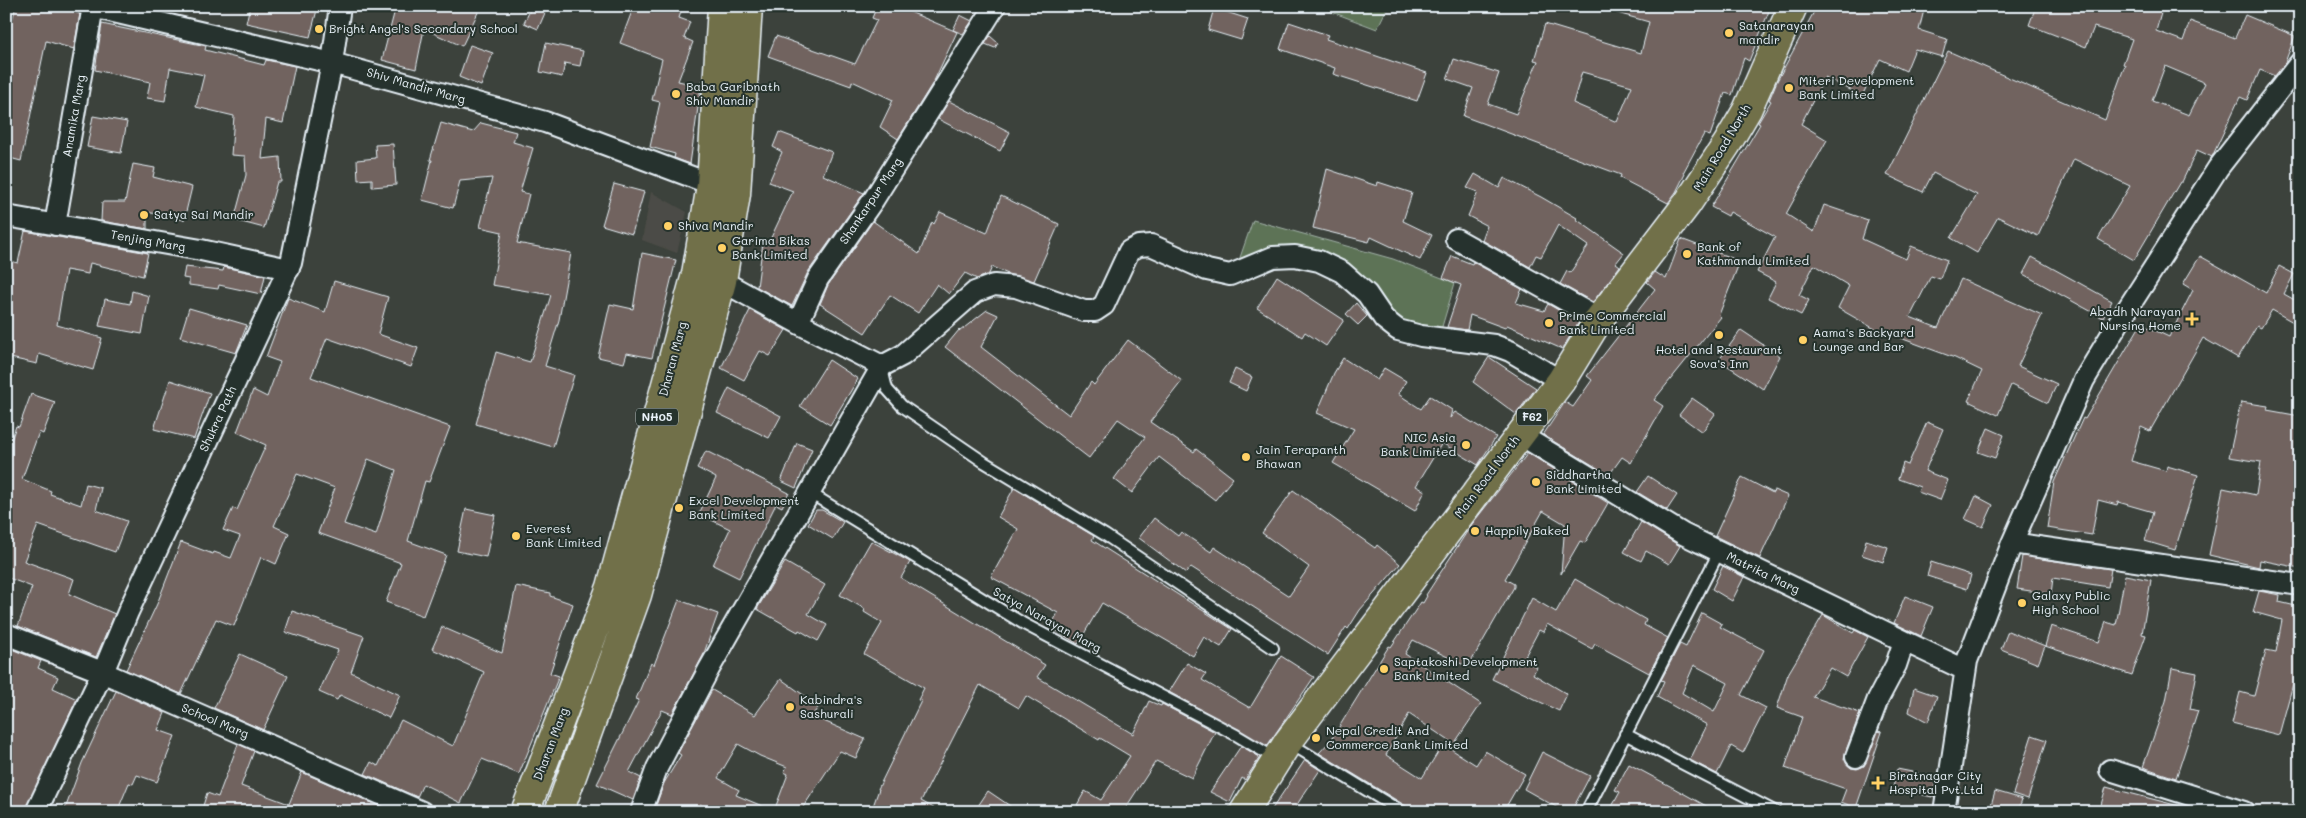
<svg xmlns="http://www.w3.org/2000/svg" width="2306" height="818" font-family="Mali,sans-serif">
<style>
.built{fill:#4c4c46}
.green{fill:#5d7357;stroke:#a2b2a8}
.building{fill:#71645f;stroke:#e8f1f8;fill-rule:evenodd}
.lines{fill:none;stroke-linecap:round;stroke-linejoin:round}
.lane-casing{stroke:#e8f1f8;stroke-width:14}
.street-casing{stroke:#e8f1f8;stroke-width:24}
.primary-casing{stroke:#e8f1f8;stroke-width:31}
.lane{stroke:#26332d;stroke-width:10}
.street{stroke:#26332d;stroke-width:20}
.primary{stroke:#71704a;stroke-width:28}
.poi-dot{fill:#ffd166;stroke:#26332d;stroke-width:2}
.labels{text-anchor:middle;stroke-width:4;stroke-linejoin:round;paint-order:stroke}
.shield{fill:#26332d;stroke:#aeb8bb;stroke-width:1}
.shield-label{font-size:11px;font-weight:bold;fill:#e8f1f8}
.poi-label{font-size:12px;fill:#e8f1f8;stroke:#26332d;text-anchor:start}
.street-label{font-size:12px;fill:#e8f1f8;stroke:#26332d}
</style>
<rect width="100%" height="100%" fill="#3c423c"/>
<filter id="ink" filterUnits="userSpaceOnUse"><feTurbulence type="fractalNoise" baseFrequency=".02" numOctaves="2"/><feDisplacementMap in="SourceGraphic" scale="10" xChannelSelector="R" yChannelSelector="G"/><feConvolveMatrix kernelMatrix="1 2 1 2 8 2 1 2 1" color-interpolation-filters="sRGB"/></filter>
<g filter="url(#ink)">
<path class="built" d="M651 192 687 212 677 253 642 240Z"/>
<path class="green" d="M1316 6H1388L1377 29Z
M1253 220 1393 259 1455 283 1438 340 1412 334 1337 270 1303 259 1235 272Z"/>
<path class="building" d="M16 6H57L80 14 74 49 46 41 21 161 6 157V42Z
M250 6H318L310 37 246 23Z
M396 6H481L462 46 424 29 416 69 382 60Z
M532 6H548L538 29 524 23Z
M634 6H683L679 18 690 22 684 38 693 42 678 81 701 86 690 164 674 158 675 154 650 147 660 102 652 100 662 59 620 43Z
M877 6H896L957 32 934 81 898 139 880 127 893 100 852 81 851 86 768 56 776 36 855 64 877 20 872 18Z
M1611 6H1771L1749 61 1744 58 1732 95 1725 93 1710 136 1704 134 1683 173 1685 174 1676 192 1668 203 1620 178 1621 175 1463 116 1473 88 1447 79 1454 59 1499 73 1488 104 1516 114 1538 61 1534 60 1545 24 1641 53 1649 22 1610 11ZM1582 72 1632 86 1617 122 1573 103Z
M1817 6H1925L1919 30 1947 39 1942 57 1915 49 1906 71 1880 59 1862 96 1825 77 1801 124 1827 140 1786 214 1814 232 1824 205 1868 220 1862 239 1906 259 1911 246 1947 260 1940 279 1931 276 1910 317 1938 328 1961 279 2042 315 2018 366 2057 384 2048 403 2011 385 1998 415 1968 401 1982 371 1955 358 1873 328 1838 308 1849 286 1814 265 1799 295 1809 300 1801 315 1768 298 1776 282 1757 272 1775 237 1730 212 1728 216 1711 207 1760 124 1758 123 1771 101 1769 100 1777 81Z
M2036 6H2129L2144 11 2146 6H2163L2156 31 2183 41 2190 21 2235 38 2245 15 2295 36 2284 65 2275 76 2260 70 2247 100 2240 97 2212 157 2197 150 2182 182H2180L2134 260 2098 239 2130 186 2074 159 2038 236 1998 217 1977 253 1951 238 1977 195 1933 173 1923 192 1887 175 1948 51 2105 120 2125 65 2123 64 2132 39 2094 27 2086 47 2029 25ZM2165 66 2205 83 2189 115 2152 101Z
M1214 8 1248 19 1241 40 1208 30Z
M960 15 972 21 963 34 953 30Z
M1289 22 1328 35 1326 39 1427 73 1417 101 1333 74 1335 68 1280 49Z
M102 24 206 46 205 50 264 65 266 60 295 66 283 123 266 119 262 159 280 157 281 182H277L264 228 234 220 246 175 245 156 231 155 234 116 196 107 204 75 170 68 165 101 147 98 150 82 95 70Z
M990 36 998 43 995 48 985 44Z
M546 43 583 51 580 66 565 63 562 77 540 72Z
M470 45 493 53 481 86 459 77Z
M949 101 1010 132 1000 151 938 119Z
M93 116 127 122 121 153 87 147Z
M441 123 473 132 481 123 516 132 513 142 533 148 520 192 529 194 517 243 571 253 559 320 545 366 574 375 553 447 476 424 496 352 530 362 551 295 492 285 502 232 480 227 492 178 460 181 453 208 422 200 432 160H430Z
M779 132 832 152 823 175 864 193 808 272 792 306 757 287 763 242 768 244 793 191 769 182 782 152 773 147Z
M393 144 396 185 372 187V179L358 180 357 160 376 158 375 145Z
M133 164 155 168 153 177 192 187 184 220 147 212V229L101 221 102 202H125Z
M1327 169 1377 186 1378 182 1412 193 1403 221 1432 235 1420 260 1371 237 1369 242 1313 228Z
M1475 174 1499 188 1504 178 1541 197 1577 218 1576 219 1624 253 1616 263 1620 266 1593 302 1560 284 1567 271 1570 273 1588 246 1558 225 1541 257 1536 255 1530 267 1482 240 1487 226 1468 216 1478 192 1467 188Z
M614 184 644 192 632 234 602 225Z
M1001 196 1059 224 1034 281 1008 274 992 267 989 274 977 279 965 273 949 294 937 284 918 313 890 295 865 333 820 304 828 285 873 221 919 254 932 222 934 224 940 212 987 233Z
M25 231 148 253 143 276 90 263 88 274 66 270 57 325 102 338 93 370 39 354 37 364 6 357V260L18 263Z
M1681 239 1740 261 1719 315 1721 317 1654 400 1663 406 1631 463 1622 457 1609 475 1543 435 1565 402 1573 407 1592 380 1587 376 1655 289 1647 282 1655 272 1666 279Z
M642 253 676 260 652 358 627 353 624 363 598 357 610 304 633 309Z
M1452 256 1472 264 1473 262 1522 289 1516 303 1544 311 1548 304 1579 322 1562 349 1507 325 1505 328 1470 315 1467 330 1447 327 1461 285 1443 278Z
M2200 256 2266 293 2279 266 2294 274 2284 294 2300 303V326L2272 310 2261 328 2257 326 2238 358 2203 338 2150 431 2141 427 2131 461 2166 471 2167 466 2198 475 2175 550 2145 541 2153 512 2118 502 2117 505 2098 500 2092 535 2047 528 2054 482 2083 418 2085 419 2141 324 2169 337 2193 290 2183 284Z
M2032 257 2112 301 2103 318 2023 274Z
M185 267 223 271 224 267 265 276 261 294 219 285 218 289 189 285V279L183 278Z
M1277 276 1344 320 1326 346 1305 332 1302 337 1257 308Z
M334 281 388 297 378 334 418 348 411 367 327 338 311 377 450 427 429 482 425 481 408 541 446 555 423 616 386 602 401 563 318 533 335 488 297 474 274 526 289 533 276 564 261 557 234 626 216 619 181 694 126 670 157 604 181 542 213 554 214 552 231 558 240 536 223 530 233 508 237 510 266 445 237 432 253 390 267 397 280 362 266 357 288 298 325 312ZM368 459 396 470 376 535 344 524Z
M132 291 149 296 142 334 99 326 105 299 130 304Z
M1356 303 1367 316 1358 325 1346 314Z
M189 308 247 325 236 353 180 337Z
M750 310 786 330 770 356 760 351 744 380 721 368Z
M987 310 998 315 981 347 1069 415 1091 382 1094 385 1128 340 1182 381 1150 422 1194 452 1196 449 1233 478 1215 500 1159 457 1132 493 1114 479 1145 437 1118 419 1089 458 945 347 959 330 960 331Z
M1741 330 1780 356 1763 389 1719 360Z
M1489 357 1536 388 1516 414 1473 382Z
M1343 358 1377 380 1384 368 1406 381 1398 394 1421 409 1430 396 1452 410 1450 418 1455 412 1496 437 1478 465 1442 443 1416 486 1425 491 1415 511 1333 463 1354 429 1317 413 1334 373Z
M829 360 858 379 830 425 800 406Z
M1235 369 1252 377 1246 391 1229 383Z
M170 380 210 393 194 439 154 429Z
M729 388 781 416 769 438 717 413Z
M31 394 55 402 43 434 39 432 22 479 51 491 50 494 81 505 86 484 101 488 96 510 127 521 115 552 38 525 24 561 74 579 69 594 115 614 96 657 18 626 32 587 6 577V455L16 426 19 427Z
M1692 398 1715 414 1702 432 1679 415Z
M2241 402 2268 406 2267 410 2300 416V568L2260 560 2259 567 2209 555 2223 488 2256 495 2261 462 2229 457Z
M1927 422 1943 429 1925 471 1948 480 1940 500 1918 492 1920 487 1898 479 1903 463 1908 465Z
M1988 428 2004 435 1995 458 1978 452Z
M797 443 812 449 796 488 781 481Z
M706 451 789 493 782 507 776 504 739 578 713 565 730 529 699 514 716 478 697 468Z
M1528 453 1608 503 1585 543 1580 541 1561 574 1565 524 1543 511 1505 579 1514 584V587L1468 667 1413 640 1405 654 1481 704 1454 744 1409 714 1386 755 1422 778 1443 744 1476 765 1485 751 1525 774 1503 812H1411L1406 806 1319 753 1331 740 1389 646 1391 647 1421 602 1423 603 1427 596 1426 595 1472 524Z
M1648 476 1677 495 1667 510 1637 492Z
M1742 477 1773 493 1774 490 1788 496 1760 558 1715 536Z
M1014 488 1094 536 1092 540 1232 629 1221 647 1204 637 1193 656 1102 603 1078 644 1050 627 1058 613 991 577 1018 529 998 517Z
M1293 490 1375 548 1377 545 1400 564 1360 610 1348 629 1346 627 1328 655 1191 567 1186 573 1139 538 1154 518 1178 536 1181 532 1211 552 1214 547 1289 596 1309 567 1262 533Z
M1976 496 1993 505 1983 527 1965 519Z
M466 509 495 515 486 557 457 551Z
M816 510H822L843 522 833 539 808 524Z
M1641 522 1680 546 1669 564 1646 551 1641 561 1624 552Z
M1866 540 1888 547 1883 562 1862 555Z
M871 541 910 562 901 578 1045 665 1037 677 1133 734 1149 701 1161 706 1162 704 1215 732 1192 778 1156 761 1123 812H1090L1077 805 1085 791 1101 800 1130 756 1100 738 1099 740 1026 696 1019 708 980 685 921 801 941 812H871L879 789H878L921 701 918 700 924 688 864 654 882 623 864 612 865 609 840 595Z
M2022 556 2111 569 2108 587 2053 578 2051 594 2017 589Z
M785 562 825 585 808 614 827 625 818 641 799 630 798 632 757 609Z
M1931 562 1971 575 1967 589 1927 576Z
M1723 566 1744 577 1732 601 1712 589Z
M2125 575 2151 580 2142 634 2146 635 2132 675 2045 646 2051 626 2099 642 2106 622 2116 625Z
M1575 579 1646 620 1644 625 1668 638 1649 673 1595 644 1592 649 1547 624 1543 632 1539 630 1523 660 1537 667 1533 674 1567 694 1559 711 1492 679 1532 598 1556 612Z
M516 586 550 593V596L573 604 550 673 559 676 519 774 482 759 461 803 423 784 417 797 365 774 371 762 378 766 401 720 453 746 484 672 432 649 442 627 502 653Z
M2259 591 2280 595 2279 602 2300 607V686L2293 684 2279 735 2232 723 2240 692 2254 696 2266 650 2276 652 2282 620 2253 612Z
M1905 596 1933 607 1921 636 1894 623Z
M679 600 718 614 703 656 672 714 662 710 629 772 641 778 633 800 597 784 639 700 636 699 651 663 654 665Z
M292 611 364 636 351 672 400 695 389 718 340 695 337 700 319 692 338 650 285 632Z
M1702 613 1722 624 1720 627 1764 650 1741 695 1766 708 1743 753 1731 746 1717 774 1690 760 1707 725 1657 697 1664 681 1661 680 1680 644 1686 647ZM1694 665 1728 683 1714 712 1682 693Z
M1823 615 1853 633 1855 630 1868 637 1846 677 1830 668 1813 697 1860 713 1845 753 1844 759 1851 768 1857 769 1864 766 1878 731 1882 732 1856 808 1841 802 1846 789 1785 768 1802 717 1777 708 1788 674Z
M2008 631 2045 646 2038 664 2001 649Z
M9 648 41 661 38 668 58 677 53 688 77 699 24 812H6V656Z
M240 654 288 676 263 730 214 708Z
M1281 656 1314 677 1267 746 1169 692 1187 663 1206 674 1202 680 1250 708Z
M2172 668 2197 673 2190 709 2198 711 2176 778 2143 767 2166 701Z
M781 679 819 706 812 716 865 739 856 758 840 751 800 812H714L700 804 696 812 654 811 664 783 681 755 678 753 712 690 755 715ZM738 744 760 756 787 767 784 772 788 774 774 811 736 795 739 790 718 778Z
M1914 688 1937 696 1928 722 1909 712Z
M116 691 165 713 158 730 175 736 157 782 137 775 133 784 129 783 117 812H64L82 763Z
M2032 735 2047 740 2028 799 2013 794Z
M238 744 254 751 241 786 289 804 302 772 392 812H201L207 793 218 797Z
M1241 746 1260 757 1245 780 1242 778 1230 802 1210 792Z
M1542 752 1590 776 1571 812H1565L1524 789Z
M1305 760 1320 770 1292 812H1270Z
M1629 764 1670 786 1717 812H1609L1620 792 1615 790Z
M1897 769 1937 777 1932 797 1893 788Z
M2106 787 2183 807 2182 812H2099Z
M988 791 1019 812H974Z
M1995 791 2022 799 2018 812H1989Z"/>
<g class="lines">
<defs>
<path id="lane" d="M882 369 887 389 902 406 984 462 1105 535 1273 648
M810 493 1024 624 1236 735 1276 759
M1625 734 1776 812
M1288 742 1402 812
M1586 812 1719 552"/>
<path id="street" d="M88 6 332 63 545 122 724 189
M6 216 201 250 289 269
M55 225 93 6
M1456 239 1599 319
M722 281 798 323 818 279 874 199 995 6
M798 323 882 366
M1519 434 1683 534 1904 641 1896 665 1878 699 1856 757
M2012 543 2300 585
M6 634 102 672 422 812
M1904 641 1965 670
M2110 770 2244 812
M36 812 106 665 128 612 291 263 332 63 340 6
M641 812 657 768 709 669 882 366 903 355 975 292 994 285 1016 287 1084 311H1095L1104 305 1129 251 1139 246 1151 245 1207 270 1230 275 1273 257 1295 256 1319 261 1342 272 1367 294 1384 319 1398 330 1421 336 1494 345 1510 351 1561 381
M1944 812 1967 661 2012 543 2084 380 2119 322 2218 168 2300 63"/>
<path id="primary" d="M525 812 611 587 696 274 711 185 722 6
M559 812 637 595 722 281 736 194 748 6
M1244 812 1288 742 1561 381 1599 319 1687 204 1727 144 1747 110 1793 6"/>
</defs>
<use href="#lane" class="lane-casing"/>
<use href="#street" class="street-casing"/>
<use href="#primary" class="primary-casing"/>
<use href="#lane" class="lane"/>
<use href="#street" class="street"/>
<use href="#primary" class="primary"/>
</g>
</g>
<g class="poi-dot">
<circle cx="319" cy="29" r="5"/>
<circle cx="1729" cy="33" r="5"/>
<circle cx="1789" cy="88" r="5"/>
<circle cx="676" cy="94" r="5"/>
<circle cx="144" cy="215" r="5"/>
<circle cx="668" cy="226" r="5"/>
<circle cx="722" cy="248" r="5"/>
<circle cx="1687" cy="254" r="5"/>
<path d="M2189.5 311.5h5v5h5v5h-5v5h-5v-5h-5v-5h5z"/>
<circle cx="1549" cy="323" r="5"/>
<circle cx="1719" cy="335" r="5"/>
<circle cx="1803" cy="340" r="5"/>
<circle cx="1466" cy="445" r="5"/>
<circle cx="1246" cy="457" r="5"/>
<circle cx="1536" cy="482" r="5"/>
<circle cx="679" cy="508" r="5"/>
<circle cx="1475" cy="531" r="5"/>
<circle cx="516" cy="536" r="5"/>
<circle cx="2022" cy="603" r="5"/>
<circle cx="1384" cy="669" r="5"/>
<circle cx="790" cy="707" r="5"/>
<circle cx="1316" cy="738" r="5"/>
<path d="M1875.5 775.5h5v5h5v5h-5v5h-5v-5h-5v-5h5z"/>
</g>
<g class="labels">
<g class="shield">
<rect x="636" y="408.5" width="42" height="17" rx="4"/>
<rect x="1517" y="408.5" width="30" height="17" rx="4"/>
</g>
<g class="shield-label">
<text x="657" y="421">NH05</text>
<text x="1532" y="421">F62</text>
</g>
<g class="poi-label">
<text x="1739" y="30">Satanarayan<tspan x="1739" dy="14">mandir</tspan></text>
<text x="329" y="33">Bright Angel's Secondary School</text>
<text x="1799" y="85">Miteri Development<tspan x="1799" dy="14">Bank Limited</tspan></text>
<text x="686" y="91">Baba Garibnath<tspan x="686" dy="14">Shiv Mandir</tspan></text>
<text x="154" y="219">Satya Sai Mandir</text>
<text x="678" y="230">Shiva Mandir</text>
<text x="732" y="245">Garima Bikas<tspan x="732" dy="14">Bank Limited</tspan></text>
<text x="1697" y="251">Bank of<tspan x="1697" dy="14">Kathmandu Limited</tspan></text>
<text x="2181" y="316" text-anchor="end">Abadh Narayan<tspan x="2181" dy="14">Nursing Home</tspan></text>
<text x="1559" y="320">Prime Commercial<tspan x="1559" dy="14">Bank Limited</tspan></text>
<text x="1813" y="337">Aama's Backyard<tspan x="1813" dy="14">Lounge and Bar</tspan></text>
<text x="1719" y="354" text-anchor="middle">Hotel and Restaurant<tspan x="1719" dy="14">Sova's Inn</tspan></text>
<text x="1456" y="442" text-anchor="end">NIC Asia<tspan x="1456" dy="14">Bank Limited</tspan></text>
<text x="1256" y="454">Jain Terapanth<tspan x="1256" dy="14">Bhawan</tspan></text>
<text x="1546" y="479">Siddhartha<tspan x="1546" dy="14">Bank Limited</tspan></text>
<text x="689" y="505">Excel Development<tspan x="689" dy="14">Bank Limited</tspan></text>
<text x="526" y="533">Everest<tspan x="526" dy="14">Bank Limited</tspan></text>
<text x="1485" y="535">Happily Baked</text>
<text x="2032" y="600">Galaxy Public<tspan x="2032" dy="14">High School</tspan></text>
<text x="1394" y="666">Saptakoshi Development<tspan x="1394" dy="14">Bank Limited</tspan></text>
<text x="800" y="704">Kabindra's<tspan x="800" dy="14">Sashurali</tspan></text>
<text x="1326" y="735">Nepal Credit And<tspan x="1326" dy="14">Commerce Bank Limited</tspan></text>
<text x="1889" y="780">Biratnagar City<tspan x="1889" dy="14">Hospital Pvt.Ltd</tspan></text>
</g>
<g class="street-label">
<text transform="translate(416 86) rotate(16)" y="4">Shiv Mandir Marg</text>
<text transform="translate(74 116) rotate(-80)" y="4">Anamika Marg</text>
<text transform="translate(1722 148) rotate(-59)" y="4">Main Road North</text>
<text transform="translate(871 201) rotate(-56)" y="4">Shankarpur Marg</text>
<text transform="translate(148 241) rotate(10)" y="4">Tenjing Marg</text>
<text transform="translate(673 359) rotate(-75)" y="4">Dharan Marg</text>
<text transform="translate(218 419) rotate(-65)" y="4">Shukra Path</text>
<text transform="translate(1487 477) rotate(-53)" y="4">Main Road North</text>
<text transform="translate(1763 573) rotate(26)" y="4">Matrika Marg</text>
<text transform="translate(1047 620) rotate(29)" y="4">Satya Narayan Marg</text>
<text transform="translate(215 721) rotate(23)" y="4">School Marg</text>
<text transform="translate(551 744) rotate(-69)" y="4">Dharan Marg</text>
</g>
</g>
<rect width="2306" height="818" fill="none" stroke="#26332d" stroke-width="25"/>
<rect x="12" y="12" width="2281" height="793" fill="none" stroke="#e8f1f8" stroke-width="2" filter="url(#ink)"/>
</svg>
